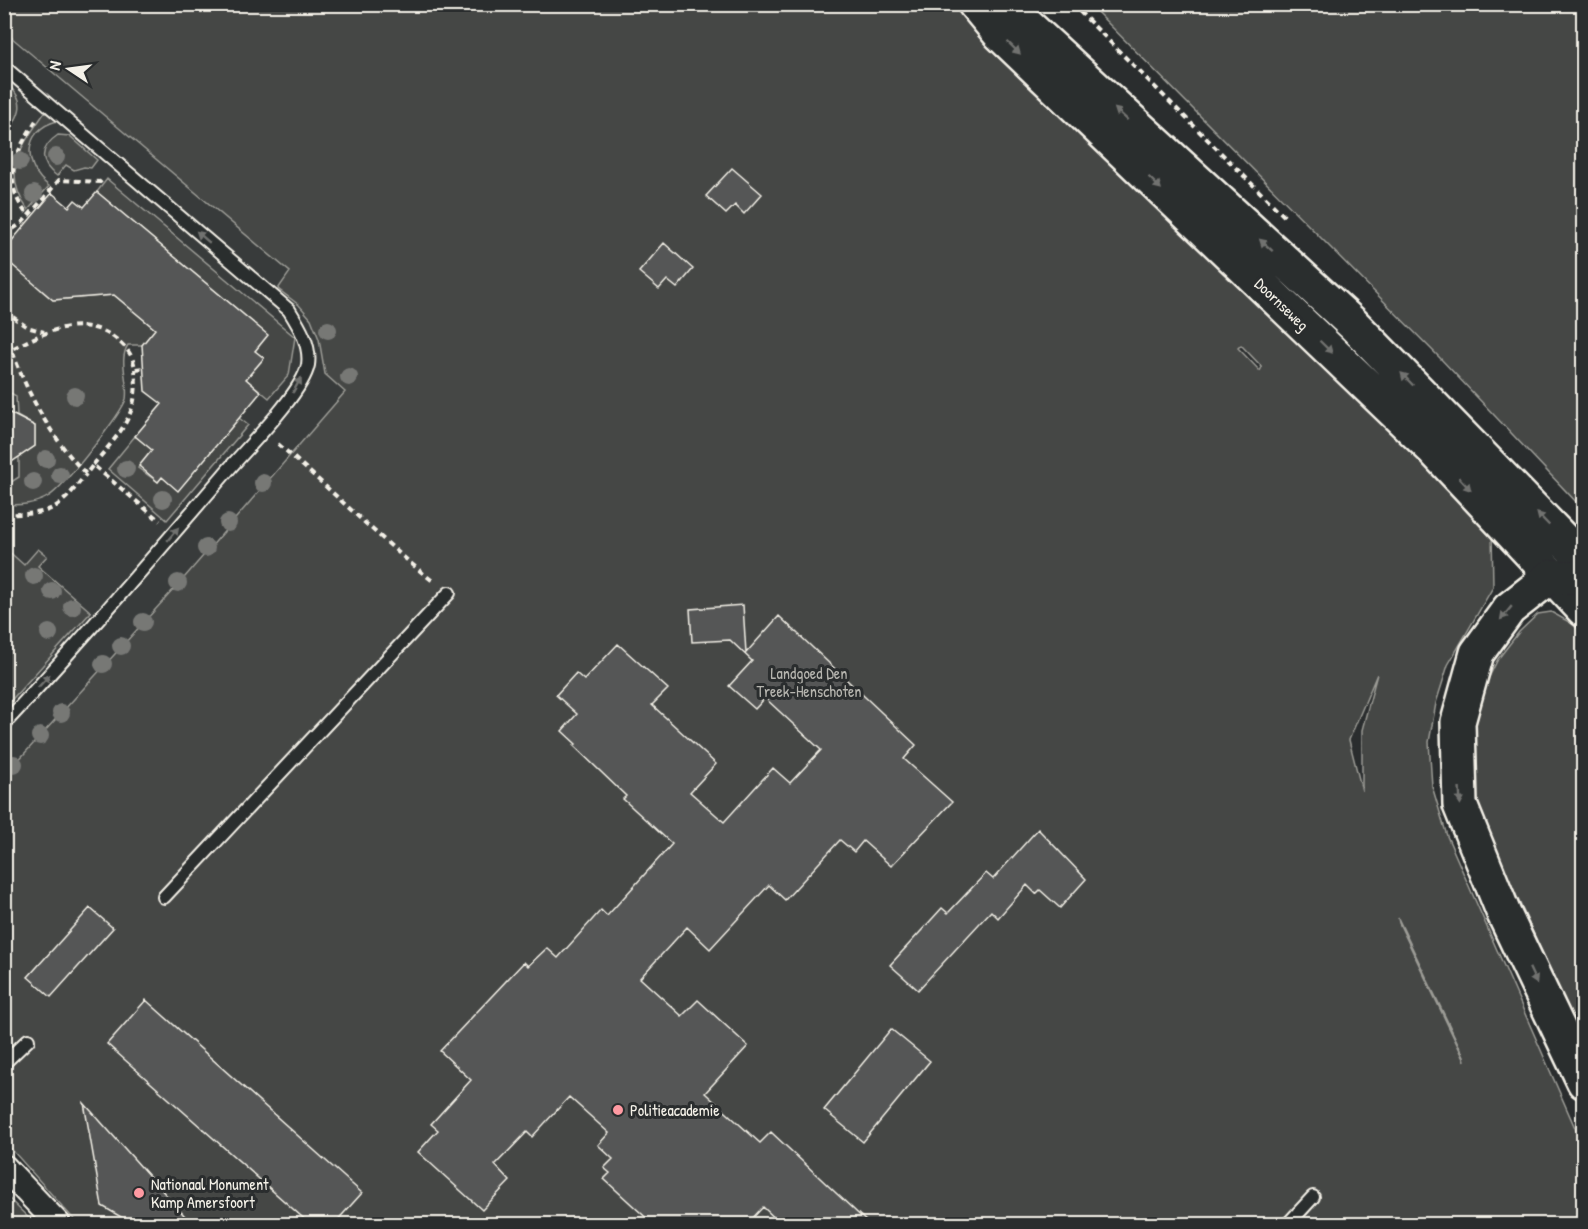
<svg xmlns="http://www.w3.org/2000/svg" width="1588" height="1229" font-family="'Patrick Hand',sans-serif">
<style>
.built{fill:#373a3a}
.green{fill:#444645;stroke:#9c9c96;stroke-width:1.5;fill-rule:evenodd}
.building{fill:#555756;stroke:#f4f1e8;stroke-width:1.5}
.lines{fill:none;stroke-linecap:round;stroke-linejoin:round}
.lane-casing{stroke:#f4f1e8;stroke-width:16}
.street-casing{stroke:#f4f1e8;stroke-width:28}
.primary-casing{stroke:#f4f1e8;stroke-width:38}
.highway-casing{stroke:#f4f1e8;stroke-width:38}
.path{stroke:#f4f1e8;stroke-width:4;stroke-dasharray:6 4.5;stroke-linecap:butt}
.lane{stroke:#2a2d2e;stroke-width:12}
.street{stroke:#2a2d2e;stroke-width:24}
.primary{stroke:#2a2d2e;stroke-width:33}
.highway{stroke:#2a2d2e;stroke-width:33}
.tree{fill:#777875}
.oneway{fill:#71726f}
.poi-dot{fill:#ff9aa2;stroke:#2a2d2e;stroke-width:2}
.labels{text-anchor:middle;stroke-width:6;stroke-linejoin:round;paint-order:stroke}
.street-label{font-size:16px;fill:#f4f1e8;stroke:#2a2d2e}
.park-label{font-size:16px;fill:#b6b5af;stroke:#2a2d2e}
.poi-label{font-size:16px;fill:#f4f1e8;stroke:#2a2d2e;text-anchor:start}
</style>
<rect width="100%" height="100%" fill="#2a2d2e"/>
<filter id="ink" filterUnits="userSpaceOnUse"><feTurbulence type="fractalNoise" baseFrequency=".0167" numOctaves="2"/><feDisplacementMap in="SourceGraphic" scale="12" xChannelSelector="R" yChannelSelector="G"/><feConvolveMatrix kernelMatrix="1 2 1 2 8 2 1 2 1" color-interpolation-filters="sRGB"/></filter>
<g filter="url(#ink)">
<path class="built" d="M4 32 291 272 345 391 205 554 5 776Z"/>
<path class="green" d="M639 4 643 9 646 4 958 5 1209 251 1279 315 1492 533 1493 587 1448 665 1436 703 1429 742 1432 786 1447 836 1583 1146V1224H1567L1565 1220 1555 1224H78L5 1142 4 776 184 578 345 392 325 374 319 339 311 319 299 305 278 289 290 272 5 32V5ZM1241 345 1262 367 1260 371 1238 348ZM1377 674 1362 730V791L1349 740ZM1398 918 1464 1056 1465 1061 1399 923Z
M1090 5H1583V509L1440 358Z
M5 83C29 100 20 116 5 136Z
M45 112 57 121C22 130 23 167 49 186L28 210C0 171 22 146 45 112Z
M58 135 70 136 97 160 91 168 84 167 74 170 66 165 57 176C38 163 40 147 58 135Z
M107 179 295 337 289 375 269 398 246 379 264 358 255 351 267 335 97 192Z
M20 257 42 291 53 300 114 295 163 336 149 337 142 345H128C118 360 129 382 126 399 122 413 63 488 49 496 37 504 19 506 5 504V486L19 477V457L35 446V426L17 416 16 396 5 390V275Z
M239 418 248 425 167 520 108 469 135 436 152 450 138 468 158 482 162 477 178 490Z
M5 548 24 565 38 549 47 556 38 566 91 612 5 707Z
M1551 612 1571 623 1584 635 1583 1043 1470 793 1474 708 1498 659 1519 632 1538 614Z
M4 1195H5L35 1224H5Z"/>
<path class="building" d="M732 168 762 194 744 214 735 205 726 214 706 196Z
M97 192 268 335 255 351 264 358 246 379 261 392 178 491 162 477 158 482 139 466 152 450 135 436 162 404 145 391 142 345 155 329 114 295 53 300 4 258V250L52 193 69 207 75 200 84 207Z
M664 243 693 269 677 288 667 280 659 289 639 272Z
M4 410 35 426V446L4 467Z
M743 605 746 653 779 616 916 745 904 759 952 802 891 866 863 841 854 852 840 840 785 900 769 885 710 949 687 927 640 978 682 1016 698 1000 748 1046 705 1093 760 1143 771 1132 869 1224H781L763 1207 747 1224H653L604 1179 610 1173 604 1168 613 1159 598 1145 609 1133 569 1097 532 1137 527 1132 495 1165 510 1181 482 1210 418 1152 438 1130 431 1124 471 1080 440 1051 524 962 528 966 547 948 558 958 601 910 607 916 672 844 623 799 626 796 574 746 576 744 562 731 577 714 556 695 576 673 584 680 618 644 668 689 652 705 716 764 690 792 724 822 773 768 790 783 821 750 765 698 755 709 729 686 752 661 730 640 692 642 690 609Z
M1038 829 1086 879 1060 908 1040 890 1036 894 1027 885 998 918 991 911 918 990 890 965 942 908 948 913 986 873 993 879Z
M90 908 113 928 51 997 28 977Z
M146 1000 362 1193 334 1224H310L107 1044Z
M891 1029 930 1061 863 1142 824 1110Z
M84 1103 192 1224H133L102 1206Z"/>
<g class="lines">
<defs>
<path id="lane" d="M4 67 289 310C299 326 311 345 308 365 303 392 248 447 228 470 154 556 81 641 4 724
M164 897 449 593
M4 1063 28 1040
M1288 1224 1313 1197"/>
<path id="street" d="M4 1167 58 1224"/>
<path id="primary" d="M975 4 999 33 1432 448 1584 610
M1004 4 1353 324 1584 561"/>
<path id="highway" d="M1584 578 1551 576 1509 609 1477 653 1458 722 1460 805 1504 914 1584 1082"/>
</defs>
<use href="#lane" class="lane-casing"/>
<use href="#street" class="street-casing"/>
<use href="#primary" class="primary-casing"/>
<use href="#highway" class="highway-casing"/>
<path class="path" d="M1072 4 1286 218
M46 200 44 198 59 180 100 182 104 178
M26 213C0 179 17 150 37 119
M4 235 22 223 44 198
M4 311 27 327 44 332
M4 322C17 377 47 434 86 474L93 465 160 521
M4 353C39 335 80 311 116 339 127 348 133 355 135 369L143 368
M278 444C331 489 379 539 434 582
M93 465C120 433 140 414 135 369
M4 514C51 515 58 511 86 474"/>
<use href="#lane" class="lane"/>
<use href="#street" class="street"/>
<use href="#primary" class="primary"/>
<use href="#highway" class="highway"/>
</g>
<g class="tree">
<circle cx="56" cy="157" r="9"/>
<circle cx="20" cy="161" r="9"/>
<circle cx="34" cy="194" r="9"/>
<circle cx="328" cy="330" r="9"/>
<circle cx="349" cy="377" r="9"/>
<circle cx="75" cy="396" r="9"/>
<circle cx="46" cy="459" r="9"/>
<circle cx="126" cy="469" r="9"/>
<circle cx="60" cy="475" r="9"/>
<circle cx="33" cy="482" r="9"/>
<circle cx="263" cy="483" r="9"/>
<circle cx="163" cy="499" r="9"/>
<circle cx="228" cy="523" r="9"/>
<circle cx="206" cy="548" r="9"/>
<circle cx="34" cy="576" r="9"/>
<circle cx="178" cy="583" r="9"/>
<circle cx="52" cy="591" r="9"/>
<circle cx="72" cy="607" r="9"/>
<circle cx="143" cy="622" r="9"/>
<circle cx="49" cy="633" r="9"/>
<circle cx="121" cy="646" r="9"/>
<circle cx="103" cy="664" r="9"/>
<circle cx="61" cy="713" r="9"/>
<circle cx="40" cy="736" r="9"/>
<circle cx="14" cy="764" r="9"/>
</g>
<defs><path id="oneway-solid" d="M-6-.8H1V-3.2L6.5 0L1 3.2V.8H-6Z" transform="scale(1.5)"/></defs>
<g class="oneway">
<use href="#oneway-solid" transform="translate(1014 48) rotate(44)"/>
<use href="#oneway-solid" transform="translate(1121 114) rotate(-138)"/>
<use href="#oneway-solid" transform="translate(1155 183) rotate(44)"/>
<use href="#oneway-solid" transform="translate(203 237) rotate(-139)"/>
<use href="#oneway-solid" transform="translate(1266 245) rotate(-138)"/>
<use href="#oneway-solid" transform="translate(1326 347) rotate(44)"/>
<use href="#oneway-solid" transform="translate(1407 379) rotate(-134)"/>
<use href="#oneway-solid" transform="translate(297 385) rotate(-61)"/>
<use href="#oneway-solid" transform="translate(1465 484) rotate(47)"/>
<use href="#oneway-solid" transform="translate(1543 519) rotate(-134)"/>
<use href="#oneway-solid" transform="translate(173 534) rotate(-50)"/>
<use href="#oneway-solid" transform="translate(1506 613) rotate(130)"/>
<use href="#oneway-solid" transform="translate(44 681) rotate(-47)"/>
<use href="#oneway-solid" transform="translate(1460 796) rotate(87)"/>
<use href="#oneway-solid" transform="translate(1533 976) rotate(65)"/>
</g>
</g>
<g class="poi-dot">
<circle cx="618" cy="1110" r="6"/>
<circle cx="139" cy="1193" r="6"/>
</g>
<g class="labels">
<g class="street-label">
<text transform="translate(1282 304) rotate(44)" y="6">Doornseweg</text>
</g>
<g class="park-label">
<text x="809" y="679">Landgoed Den<tspan x="809" dy="18">Treek-Henschoten</tspan></text>
</g>
<g class="poi-label">
<text x="630" y="1116">Politieacademie</text>
<text x="151" y="1190">Nationaal Monument<tspan x="151" dy="18">Kamp Amersfoort</tspan></text>
</g>
</g>
<rect width="1588" height="1229" fill="none" stroke="#2a2d2e" stroke-width="24"/>
<rect x="12" y="12" width="1564" height="1205" fill="none" stroke="#f4f1e8" stroke-width="2" filter="url(#ink)"/>
<g transform="translate(69 69) rotate(283)" stroke="#2a2d2e" stroke-width="4.5" paint-order="stroke">
<path d="M0-4.5L10 22L0 15L-10 22Z" fill="#f4f1e8"/>
<text y="-9" font-size="16" font-weight="bold" text-anchor="middle" fill="#f4f1e8">N</text>
</g>
</svg>
